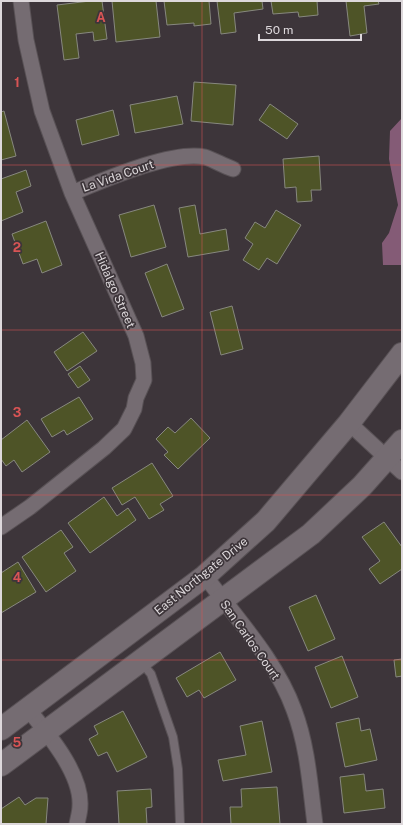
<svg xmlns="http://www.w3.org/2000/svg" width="403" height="825" font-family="'Public Sans',sans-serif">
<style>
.water{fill:#845b76}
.building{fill:#4e5427;stroke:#87887f}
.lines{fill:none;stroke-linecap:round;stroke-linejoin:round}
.lane-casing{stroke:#585155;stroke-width:10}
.street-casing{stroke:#585155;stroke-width:17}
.secondary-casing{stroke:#585155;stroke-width:24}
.lane{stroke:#756c72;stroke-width:8}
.street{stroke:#756c72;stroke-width:15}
.secondary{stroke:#756c72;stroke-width:22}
.grid{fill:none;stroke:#d85455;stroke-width:1;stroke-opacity:0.55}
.labels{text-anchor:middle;stroke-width:3.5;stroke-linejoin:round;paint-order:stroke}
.street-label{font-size:12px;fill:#ddd8db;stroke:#3d353a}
.grid-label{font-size:13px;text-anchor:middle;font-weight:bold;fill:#d85455;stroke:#3d353a;stroke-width:3.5;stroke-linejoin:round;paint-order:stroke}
</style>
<rect width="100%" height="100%" fill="#3d353a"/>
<path class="water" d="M402 118V265H383L382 243 389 233 398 205 389 159 390 131Z"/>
<path class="building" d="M90 1H102L107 39 94 41 93 32 76 34 79 58 64 60 57 5Z
M112 1H156L160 37 116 42Z
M164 1H209L211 24 194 26V23L167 25Z
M217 1H262L263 9 234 13 236 32 221 34Z
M271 1H317L318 15 299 17 298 12 273 14Z
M346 1H378L379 4 364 6 367 33 350 36Z
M194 82 236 85 233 125 191 121Z
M177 96 183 124 135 133 130 105Z
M270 104 298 124 287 139 259 120Z
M113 110 119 135 82 145 76 120Z
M4 111 16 156 1 160V112Z
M319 156 321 190H311L312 201 297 202 296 187 285 188 283 159Z
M26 170 31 186 16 192 23 212 1 221V179Z
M154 205 166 247 131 257 119 215Z
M195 205 200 234 226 229 229 250 188 257 179 208Z
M276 210 301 225 277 264 267 258 259 270 243 260 253 244 245 238 255 222 265 228Z
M46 221 62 265 42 273 37 259 23 264 12 234Z
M167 264 184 309 162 317 145 273Z
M232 306 243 349 221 355 210 312Z
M83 332 97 351 67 371 54 352Z
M80 366 90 380 78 388 68 374Z
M79 397 93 419 67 435 64 430 52 437 41 419Z
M191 418 210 438 178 469 164 455 168 452 156 439 168 427 175 433Z
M27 420 50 452 22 472 14 460 6 466 1 459V440Z
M152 463 173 496 160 504 164 510 149 519 135 497 122 505 112 488Z
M104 497 117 516 128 508 136 520 90 553 68 523Z
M384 522 402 547V569L380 584 369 569 380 561 362 537Z
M61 530 73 547 64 553 76 571 46 592 22 557Z
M18 562 36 592 1 613V573Z
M316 595 335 639 308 651 289 607Z
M220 652 236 680 204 698 199 690 187 697 176 678Z
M342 656 358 697 331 708 315 667Z
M402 659V676L396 677 394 660Z
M123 711 147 757 117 772 107 752 98 756 89 739 98 734 94 726Z
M359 718 361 731 370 729 377 760 345 767 336 723Z
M262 721 272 772 223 781 218 760 246 755 240 726Z
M364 774 366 791 383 789 385 808 344 813 340 777Z
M277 787 280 824H231L230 807H242L241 789Z
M151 789 152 807 146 808 147 824H119L117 791Z
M19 797 25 805 36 798H48L46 824H1V809Z"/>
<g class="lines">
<defs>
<path id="lane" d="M141 662 151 674 173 737 178 769 180 824"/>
<path id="street" d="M72 193C104 180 172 150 205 157 214 160 224 166 233 169
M349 423 402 472
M1 527 30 507 104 448 124 429 134 409 136 398 144 380 143 363 136 336 72 193 42 111 26 40 21 1
M205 576C236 618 276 660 294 710 308 747 310 786 315 824
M28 709C47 733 82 773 80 806 80 812 78 818 77 824"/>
<path id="secondary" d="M1 729 205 576 266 521 349 423 402 354
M1 765 311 534 362 486 402 441"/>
</defs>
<use href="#lane" class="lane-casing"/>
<use href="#street" class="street-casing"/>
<use href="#secondary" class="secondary-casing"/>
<use href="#lane" class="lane"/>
<use href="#street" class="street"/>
<use href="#secondary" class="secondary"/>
</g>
<path class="grid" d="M202 1V824M1 165H402M1 330H402M1 495H402M1 660H402"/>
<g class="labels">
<g class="street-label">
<text transform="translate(118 176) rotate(-19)" y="4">La Vida Court</text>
<text transform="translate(115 290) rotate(66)" y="4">Hidalgo Street</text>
<text transform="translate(201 576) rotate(-39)" y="4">East Northgate Drive</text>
<text transform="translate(250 640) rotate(55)" y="4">San Carlos Court</text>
</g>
</g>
<g class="grid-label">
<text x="101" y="22">A</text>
<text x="17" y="87">1</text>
<text x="17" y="252">2</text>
<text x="17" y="417">3</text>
<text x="17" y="582">4</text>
<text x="17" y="747">5</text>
</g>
<rect width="403" height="825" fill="none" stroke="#ddd8db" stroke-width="4"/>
<path d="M259 34v6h102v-6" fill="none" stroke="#ddd8db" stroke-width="2"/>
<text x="265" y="34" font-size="12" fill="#ddd8db" stroke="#3d353a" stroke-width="3" paint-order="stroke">50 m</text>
</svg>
